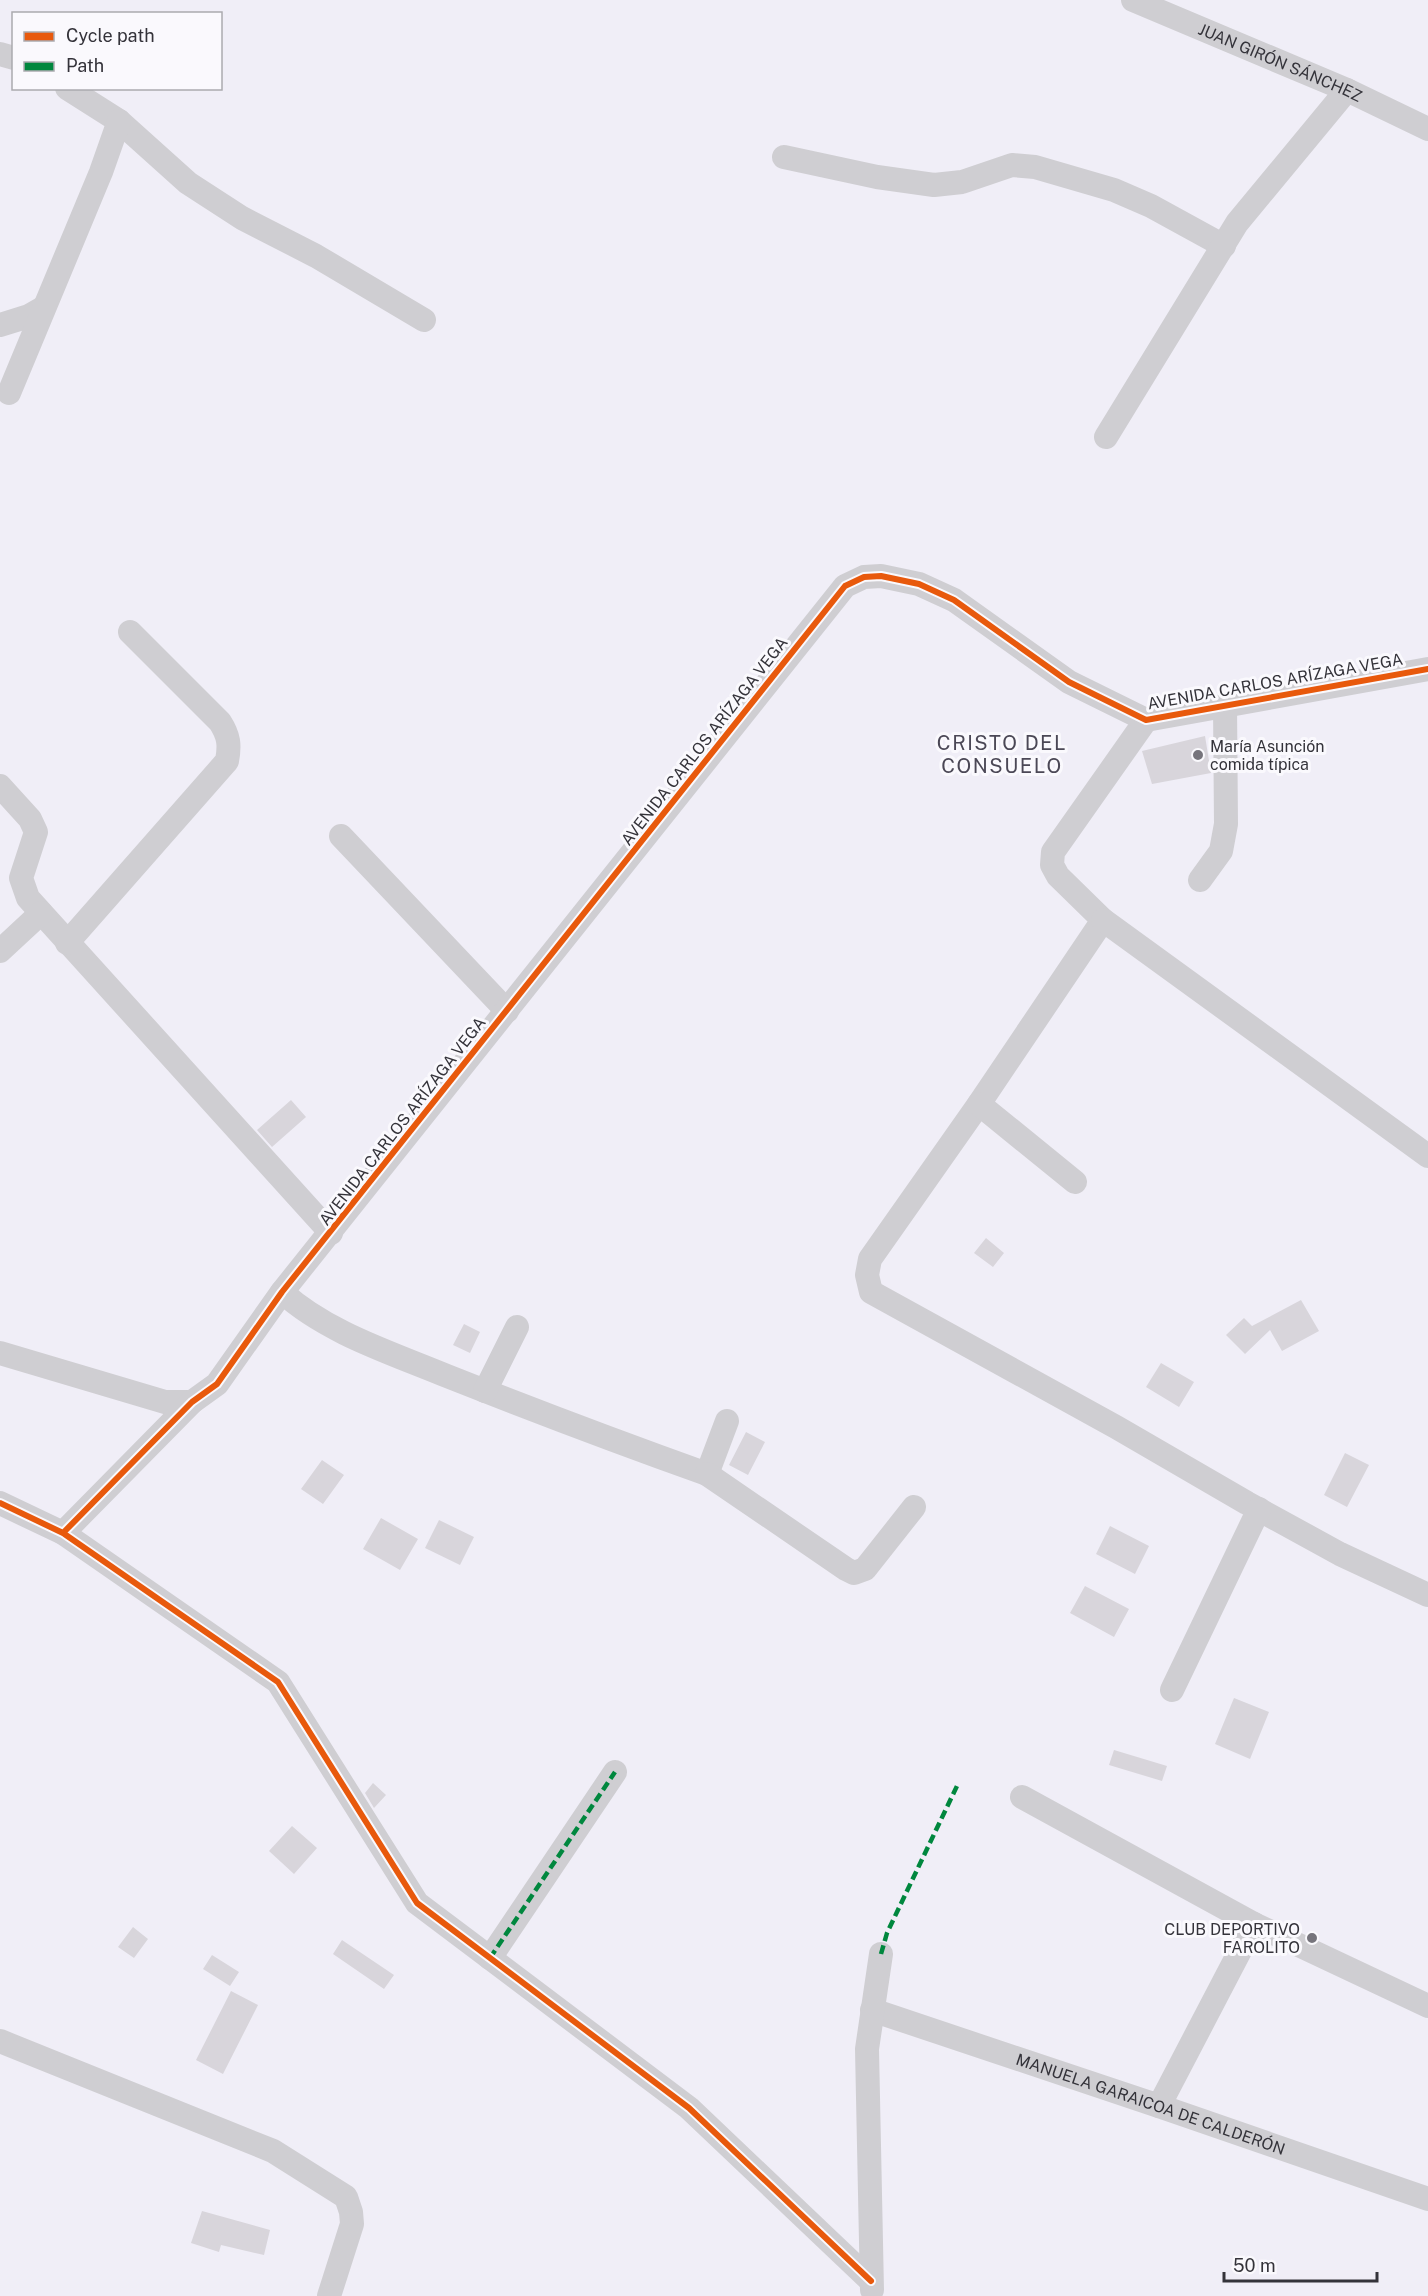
<svg xmlns="http://www.w3.org/2000/svg" width="1428" height="2296" font-family="'Public Sans',sans-serif">
<style>
.building{fill:#d8d5db}
.lines{fill:none;stroke-linecap:round;stroke-linejoin:round}
.minor{stroke:#cfced2;stroke-width:24}
.quiet{stroke:#00873e;stroke-width:4.5;stroke-dasharray:9 4.5;stroke-linecap:butt}
.cycleway-casing{stroke:#faf9fd;stroke-width:10}
.cycleway{stroke:#e8590c;stroke-width:6}
.poi-dot{fill:#76747c;stroke:#faf9fd;stroke-width:2}
.labels{text-anchor:middle;stroke-width:6;stroke-linejoin:round;paint-order:stroke}
.street-label{font-size:16px;fill:#34333a;stroke:#faf9fd}
.poi-label{font-size:16px;fill:#34333a;stroke:#faf9fd;text-anchor:start}
.quarter-label{font-size:20px;letter-spacing:1.5px;fill:#4b4856;stroke:#faf9fd}
</style>
<rect width="100%" height="100%" fill="#f0eef7"/>
<path class="building" d="M1205 736 1211 773 1152 784 1142 751Z
M291 1100 306 1117 272 1147 257 1130Z
M986 1238 1004 1253 993 1267 974 1253Z
M1301 1300 1319 1331 1282 1351 1270 1330 1245 1354 1226 1335 1244 1318 1252 1326Z
M464 1324 480 1332 470 1353 453 1345Z
M1161 1363 1194 1382 1179 1407 1146 1387Z
M746 1432 765 1442 748 1475 729 1465Z
M1345 1453 1369 1465 1347 1507 1324 1495Z
M322 1460 344 1475 323 1504 301 1489Z
M381 1518 418 1539 400 1570 363 1549Z
M439 1520 474 1537 460 1565 425 1548Z
M1110 1526 1149 1546 1135 1574 1096 1554Z
M1085 1586 1129 1609 1114 1637 1070 1613Z
M1234 1698 1269 1712 1250 1759 1215 1744Z
M1114 1750 1167 1766 1162 1781 1109 1765Z
M373 1783 386 1795 374 1808 365 1793Z
M292 1826 317 1848 294 1874 269 1851Z
M133 1927 148 1939 134 1958 118 1947Z
M342 1940 394 1975 384 1989 333 1954Z
M212 1955 239 1972 230 1986 203 1969Z
M231 1991 258 2005 223 2074 196 2060Z
M202 2211 270 2230 264 2255 221 2245 219 2252 191 2243Z"/>
<g class="lines">
<g class="minor">
<path id="s1" d="M1133 0 1347 90 1428 129"/>
<path d="M0 54 14 58"/>
<path d="M67 88 119 121 188 183 242 218 316 256 424 320"/>
<path d="M784 157 877 177 934 185 962 182 1012 165 1035 167 1114 190 1151 206 1224 246"/>
<path d="M0 325 29 316 43 308"/>
<path d="M9 393 101 172 119 121"/>
<path d="M1106 437 1237 223 1347 90"/>
<path d="M1146 720 1053 852 1052 865 1058 876 1103 920 979 1104 870 1259 867 1275 871 1292 1116 1427 1247 1503 1340 1554 1428 1595"/>
<path d="M0 786 30 819 36 832 21 878 28 898 331 1233"/>
<path d="M341 836 507 1011"/>
<path d="M1200 880 1221 851 1226 824 1225 705"/>
<path d="M1103 920 1428 1156"/>
<path d="M67 943 227 761C230 745 229 736 220 722L130 632"/>
<path d="M0 951 41 913"/>
<path d="M979 1104 1075 1182"/>
<path d="M282 1292C327 1333 392 1353 447 1376 533 1410 620 1443 707 1474L727 1421"/>
<path d="M0 1353 165 1402H192"/>
<path d="M485 1391 517 1327"/>
<path d="M707 1474 846 1569 854 1573 865 1569 914 1507"/>
<path d="M0 1503 63 1533 278 1682 417 1903 689 2108 871 2281"/>
<path d="M63 1533 192 1402 217 1384 282 1292 845 586 864 577 881 576 919 584 954 600 1069 682 1146 720 1428 669"/>
<path d="M1172 1690 1259 1509"/>
<path d="M1022 1797 1254 1924 1428 2006"/>
<path d="M490 1958 615 1772"/>
<path id="s2" d="M872 2010 1159 2106 1428 2199"/>
<path d="M0 2041 273 2151 346 2197 351 2212 352 2224 329 2296"/>
<path d="M1159 2106 1254 1924"/>
<path d="M872 2290 867 2049 881 1954"/>
</g>
<path class="quiet" d="M881 1954 887 1933 957 1786
M490 1958 615 1772"/>
<defs>
<path id="cycleway" d="M0 1503 63 1533 278 1682 417 1903 689 2108 871 2281
M63 1533 192 1402 217 1384 282 1292 845 586 864 577 881 576 919 584 954 600 1069 682 1146 720 1428 669"/>
</defs>
<use href="#cycleway" class="cycleway-casing"/>
<use href="#cycleway" class="cycleway"/>
</g>
<g class="poi-dot">
<circle cx="1198" cy="755" r="6"/>
<circle cx="1312" cy="1938" r="6"/>
</g>
<g class="labels">
<g class="street-label">
<text dy="6" stroke="none"><textPath href="#s1" startOffset="160">JUAN GIRÓN SÁNCHEZ</textPath></text>
<text transform="translate(1275 681) rotate(-10)" y="6">AVENIDA CARLOS ARÍZAGA VEGA</text>
<text transform="translate(704 741) rotate(-52)" y="6">AVENIDA CARLOS ARÍZAGA VEGA</text>
<text transform="translate(402 1121) rotate(-52)" y="6">AVENIDA CARLOS ARÍZAGA VEGA</text>
<text dy="6" stroke="none"><textPath href="#s2" startOffset="294">MANUELA GARAICOA DE CALDERÓN</textPath></text>
</g>
<g class="poi-label">
<text x="1210" y="752">María Asunción<tspan x="1210" dy="18">comida típica</tspan></text>
<text x="1300" y="1935" text-anchor="end">CLUB DEPORTIVO<tspan x="1300" dy="18">FAROLITO</tspan></text>
</g>
<g class="quarter-label">
<text x="1002" y="750">CRISTO DEL<tspan x="1002" dy="23">CONSUELO</tspan></text>
</g>
</g>
<rect x="12" y="12" width="210" height="78" fill="#faf9fd" stroke="#abaaaf" stroke-width="1.5"/>
<rect x="24" y="32" width="30" height="9" fill="#e8590c" stroke="#abaaaf" stroke-width="1.5"/>
<text x="66" y="42" font-size="18" fill="#34333a">Cycle path</text>
<rect x="24" y="62" width="30" height="9" fill="#00873e" stroke="#abaaaf" stroke-width="1.5"/>
<text x="66" y="72" font-size="18" fill="#34333a">Path</text>
<path d="M1224 2272v9h153v-9" fill="none" stroke="#34333a" stroke-width="3"/>
<text x="1233" y="2272" font-size="18" fill="#34333a" stroke="#faf9fd" stroke-width="4.5" paint-order="stroke">50 m</text>
</svg>
